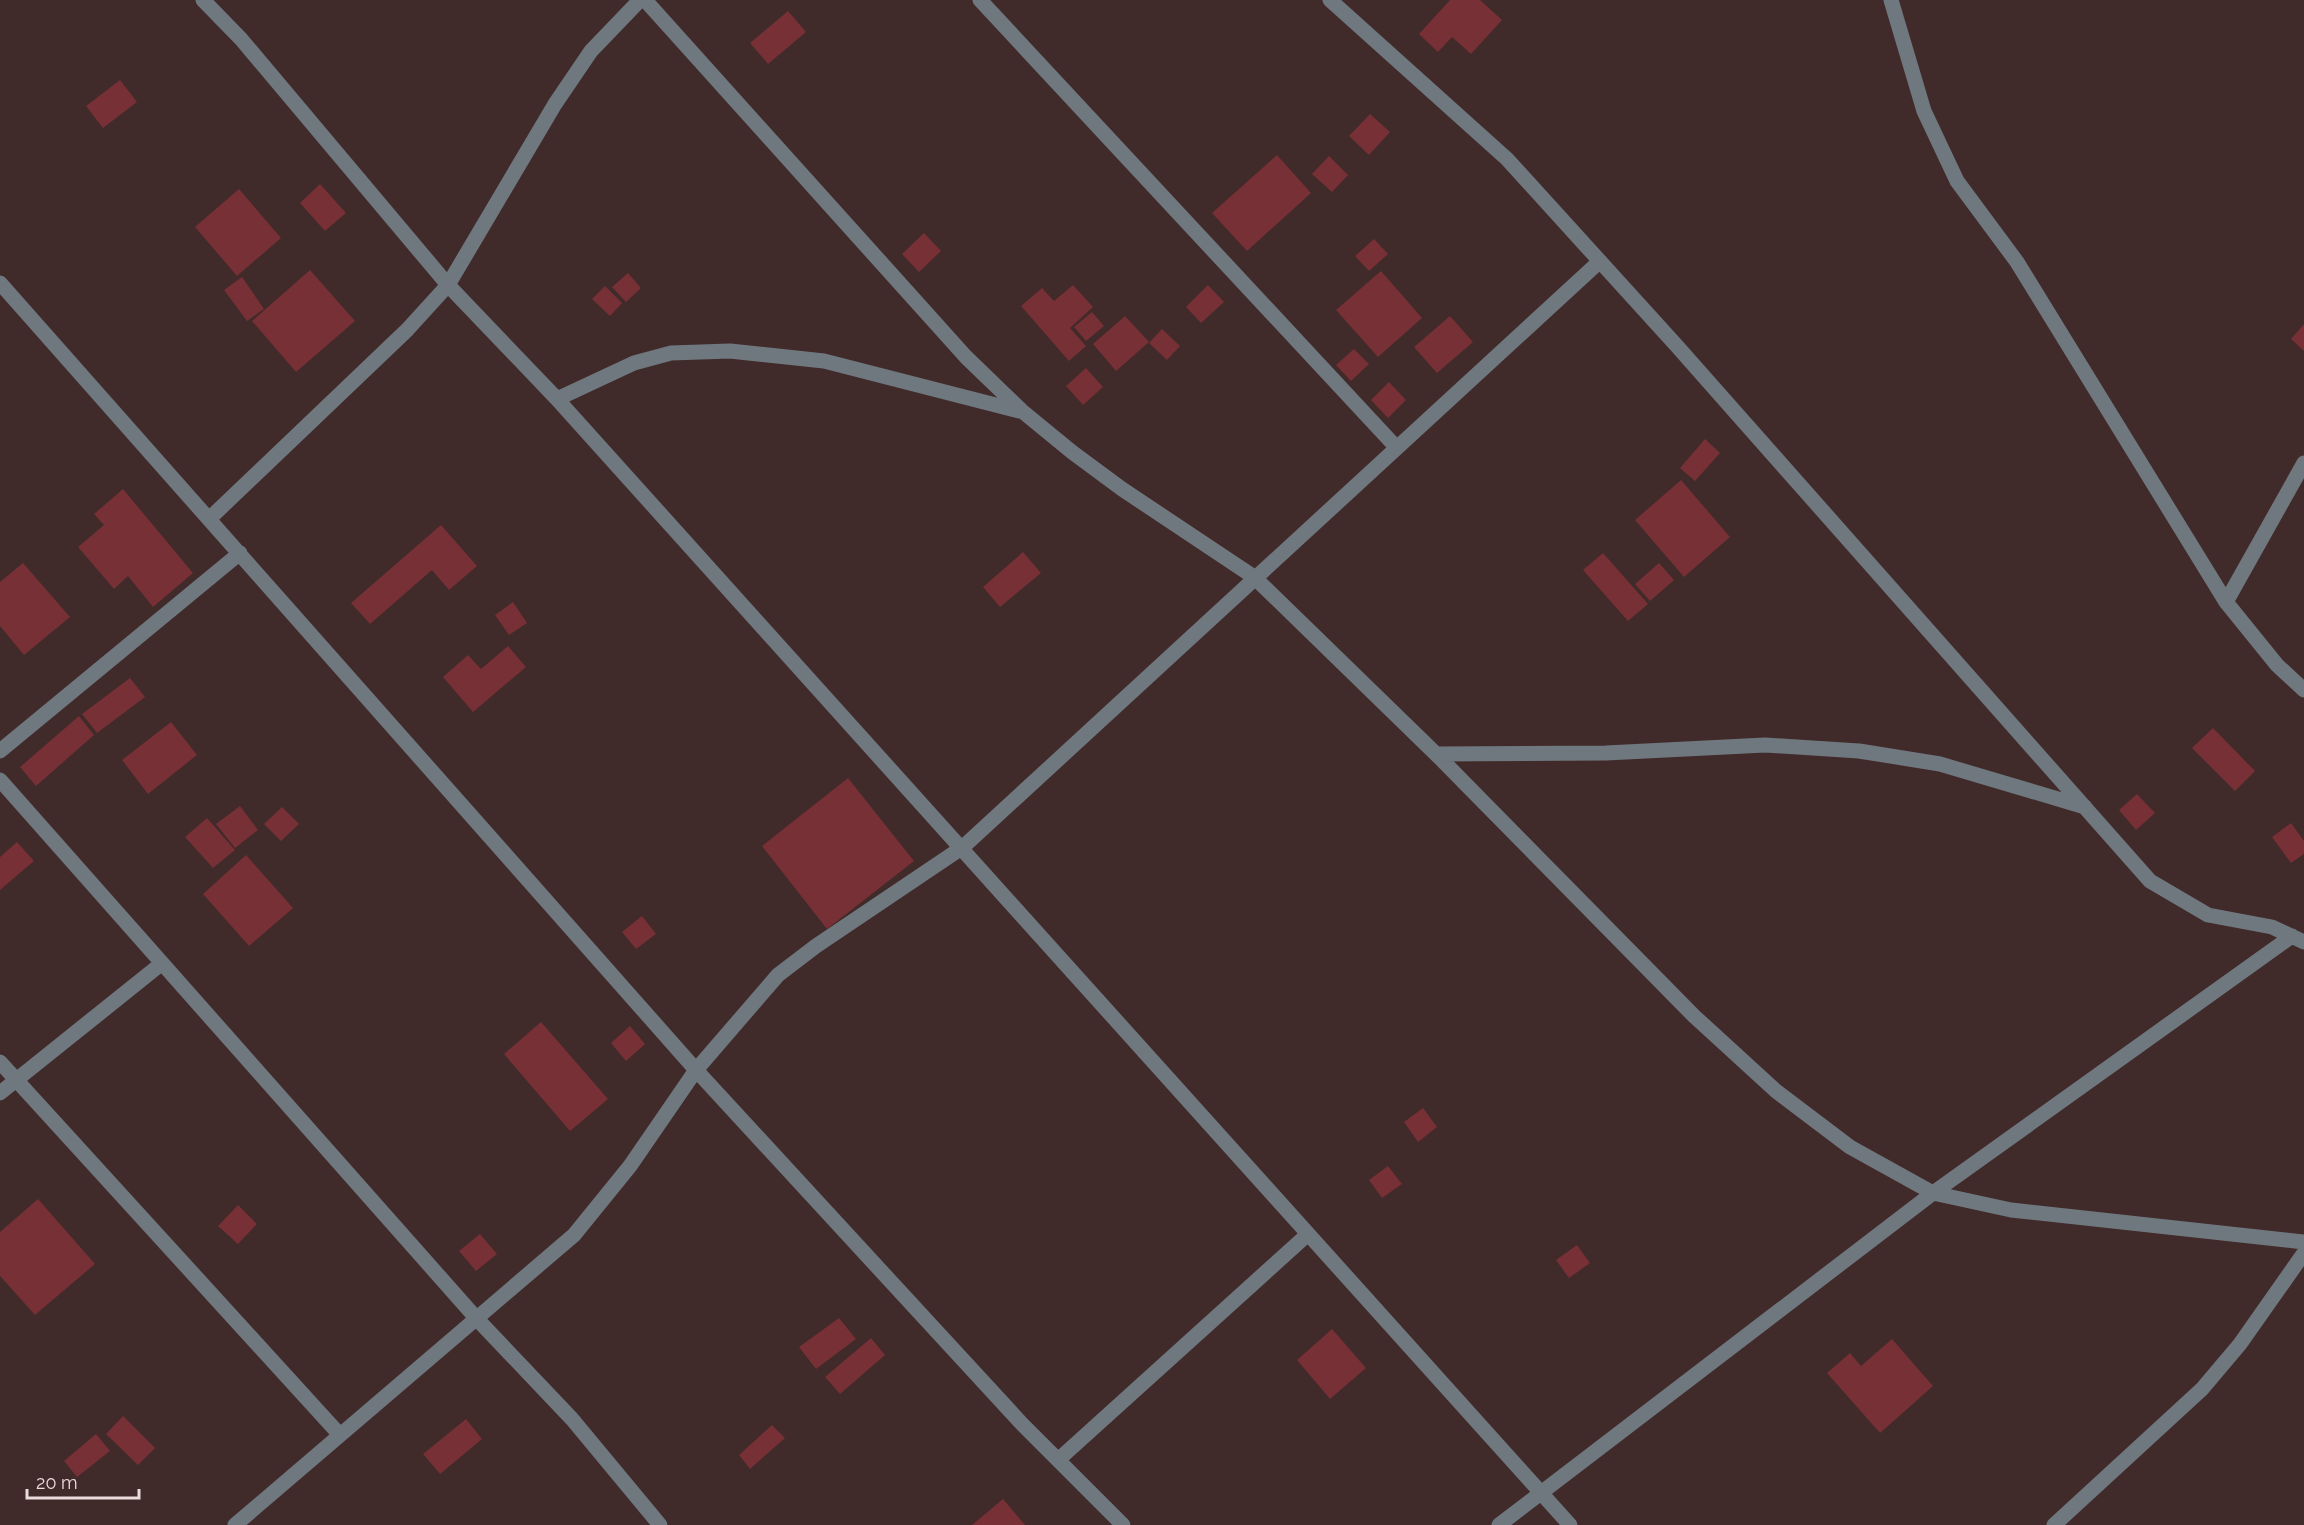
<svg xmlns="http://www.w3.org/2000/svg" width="2304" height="1525" font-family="Raleway,sans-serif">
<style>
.building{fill:#773035}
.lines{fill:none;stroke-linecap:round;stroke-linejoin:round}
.minor{stroke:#6f787f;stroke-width:15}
</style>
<rect width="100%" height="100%" fill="#412a2a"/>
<path class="building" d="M1450 0H1480L1502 20 1471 54 1452 37 1438 52 1419 34Z
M788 11 806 32 768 64 750 43Z
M120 80 137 102 103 128 86 106Z
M1370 114 1390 132 1369 155 1349 136Z
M1277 155 1311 193 1247 251 1212 213Z
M1329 156 1348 175 1332 192 1312 174Z
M320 184 346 213 325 231 300 203Z
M239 189 281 238 237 276 195 227Z
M924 233 941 251 919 272 902 254Z
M1374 239 1388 254 1369 271 1355 256Z
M310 270 355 321 296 372 252 321Z
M1381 271 1422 318 1378 357 1336 310Z
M628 273 641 288 626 302 612 287Z
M242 277 264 309 247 321 224 290Z
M1073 285 1093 307 1070 328 1086 346 1069 361 1021 306 1042 288 1054 301Z
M1208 285 1224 302 1201 323 1186 307Z
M605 286 622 303 610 316 592 299Z
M1092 312 1104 326 1086 341 1074 327Z
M1125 316 1149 342 1116 371 1093 344Z
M1450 316 1473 342 1437 373 1414 347Z
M2304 324V351L2291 339Z
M1162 329 1180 346 1167 360 1149 343Z
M1354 349 1369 364 1351 381 1336 365Z
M1086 368 1103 387 1083 405 1066 386Z
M1389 382 1406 400 1388 418 1371 400Z
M1705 439 1720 453 1695 481 1680 468Z
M1681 480 1730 537 1684 577 1635 520Z
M123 489 193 573 153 607 128 576 114 589 78 547 104 525 94 514Z
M441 525 477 566 449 590 432 570 370 624 351 603Z
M1023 552 1041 573 1000 607 983 587Z
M1603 553 1648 604 1628 621 1583 570Z
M23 563 70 617 24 655 0 626V582Z
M1659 563 1674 580 1650 601 1635 584Z
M513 602 527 623 509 635 495 615Z
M508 646 526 667 473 712 443 677 468 655 481 669Z
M130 678 145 697 97 733 82 714Z
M79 716 94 735 36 786 20 767Z
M171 722 197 755 148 794 122 760Z
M2213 728 2255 771 2235 791 2192 748Z
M848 778 914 861 827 929 762 846Z
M2137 794 2155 813 2136 830 2119 810Z
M240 806 258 830 235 848 216 824Z
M282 807 299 824 281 841 264 824Z
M207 818 235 850 213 868 185 837Z
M2291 823 2304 841V854L2291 863 2272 837Z
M17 842 34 861 0 890V857Z
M246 855 293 908 249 946 203 894Z
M642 916 656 934 636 949 622 932Z
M541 1022 608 1099 570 1131 504 1054Z
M630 1026 645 1044 626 1061 611 1043Z
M1423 1108 1437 1127 1418 1142 1404 1122Z
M1388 1166 1402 1184 1382 1198 1369 1180Z
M38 1199 95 1264 35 1315 0 1276V1232Z
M238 1205 257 1224 238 1244 218 1226Z
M480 1234 497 1254 476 1271 459 1251Z
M1577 1245 1590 1263 1569 1278 1556 1260Z
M839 1318 856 1339 816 1369 799 1347Z
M1332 1329 1366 1368 1330 1399 1297 1360Z
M871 1338 885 1355 840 1394 825 1377Z
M1892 1339 1933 1386 1880 1433 1827 1373 1850 1353 1861 1366Z
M123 1416 155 1448 138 1465 106 1434Z
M466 1419 482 1439 440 1474 423 1454Z
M772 1425 785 1438 750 1469 739 1455Z
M96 1434 110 1451 77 1477 64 1461Z
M1003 1499 1025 1525H972Z"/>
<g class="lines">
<path class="minor" d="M203 0 241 39 448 285 557 399 1570 1525
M645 0 966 357 1022 411 1072 452 1122 489 1254 577 1436 754 1694 1016 1776 1091 1850 1147 1933 1193 2011 1210 2304 1242
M980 0 1396 447
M1330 0 1507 159 1676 345 2150 881 2208 915 2272 927 2304 942
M1891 0 1924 111 1957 181 2017 262 2226 602 2277 665 2304 690
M0 283 696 1070 1022 1424 1123 1525
M557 399 634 363 671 353 730 351 824 361 1019 411
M209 519 407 330 448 285 555 104 591 51 640 0
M2226 602 2304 463
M0 751 240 553
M1436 754 1606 753 1765 745 1859 751 1940 764 2085 807
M0 780 477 1319 572 1419 660 1525
M0 1062 340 1435
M0 1093 161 964
M1058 1460 1308 1234
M235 1525 574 1235 630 1166 696 1070 778 975 816 946 963 847 1599 262
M1499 1525 1933 1193 2292 936
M2054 1525 2202 1389 2240 1344 2304 1253"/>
</g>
<path d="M27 1489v9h112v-9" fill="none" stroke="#ebdbdb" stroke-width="3"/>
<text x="36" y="1489" font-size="18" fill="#ebdbdb" stroke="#412a2a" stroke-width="4.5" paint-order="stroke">20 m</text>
</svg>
